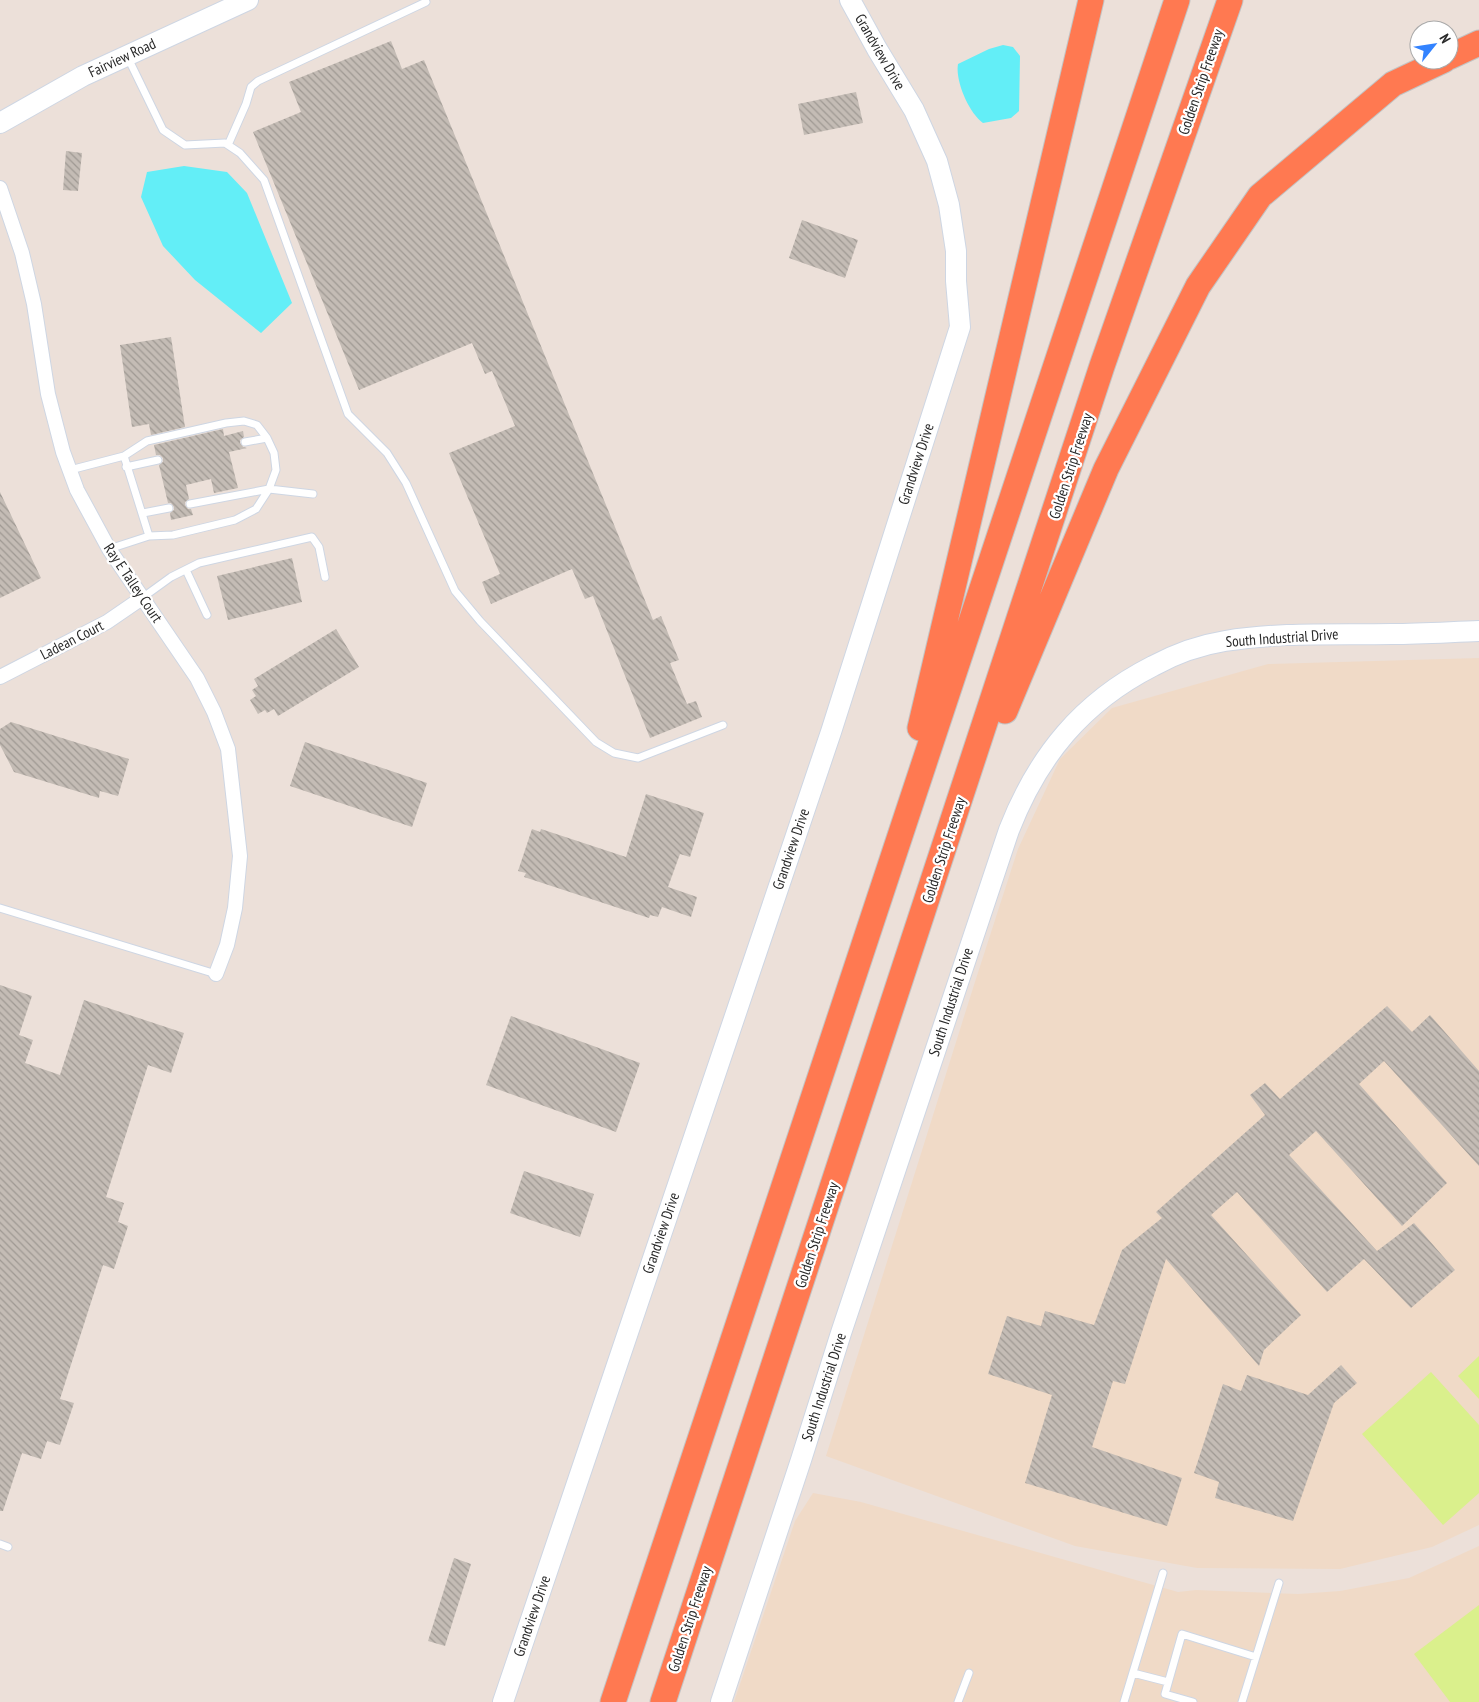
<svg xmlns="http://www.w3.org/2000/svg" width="1479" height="1702" font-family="'PT Sans Narrow',sans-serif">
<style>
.education{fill:#f0dac7}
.pitch{fill:#daf08c}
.water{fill:#63eef7}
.building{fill:url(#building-back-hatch)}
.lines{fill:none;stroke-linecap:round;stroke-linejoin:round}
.lane-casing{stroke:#ced6e3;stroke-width:9}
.street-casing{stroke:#ced6e3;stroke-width:16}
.secondary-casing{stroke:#ced6e3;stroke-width:22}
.highway-casing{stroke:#c3c3c3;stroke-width:27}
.lane{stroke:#fff;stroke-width:7}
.street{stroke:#fff;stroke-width:14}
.secondary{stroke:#fff;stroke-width:20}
.highway{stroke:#ff7951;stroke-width:25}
.labels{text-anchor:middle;stroke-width:4.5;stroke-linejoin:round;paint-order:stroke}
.street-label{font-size:15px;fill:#292929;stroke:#fff}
</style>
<defs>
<pattern id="building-back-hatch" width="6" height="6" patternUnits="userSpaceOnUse" patternTransform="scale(1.25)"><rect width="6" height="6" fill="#c4bcb5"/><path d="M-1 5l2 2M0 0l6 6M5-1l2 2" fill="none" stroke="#9f9993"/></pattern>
</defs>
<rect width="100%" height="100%" fill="#ece0d9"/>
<path class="education" d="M1479 658V1525L1432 1547 1340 1569 1197 1568 1075 1546 826 1456 973 988 1018 849 1060 759 1112 708 1268 664Z
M813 1493 861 1502 1178 1592 1196 1590 1298 1594 1340 1591 1409 1578 1479 1546V1702H734L795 1521Z"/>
<path class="pitch" d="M1479 1356V1399L1458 1376Z
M1431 1372 1479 1425V1493L1443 1525 1362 1434Z
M1479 1605V1702H1450L1414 1654Z"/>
<path class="water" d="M1003 45 1013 47 1020 56 1019 111 1011 118 983 123C969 113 955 81 958 64L989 49Z
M184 166 227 172 247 193 292 303 261 333 195 280 163 246 141 197 147 172Z"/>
<path class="building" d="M391 41 402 69 424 60 653 620 661 616 679 660 670 663 687 704 696 701 702 717 650 738 593 596 585 599 572 569 491 604 482 582 500 574 449 453 515 426 492 371 485 374 472 343 359 390 253 132 301 112 289 82Z
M856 92 863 123 804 135 798 104Z
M66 151 82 153 78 191 63 190Z
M802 220 858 240 845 278 789 258Z
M171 337 185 427 151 435 149 424 132 427 120 345Z
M223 429 224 436 243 431 244 437 240 440V443L243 447 247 448 229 452 238 488 214 493 211 479 186 485 189 499 185 502V505L188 509H191L193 515 171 520 170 513 174 510V507L171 503H168L159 465 163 462V458L160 455H156L154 445Z
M0 492 41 578 0 598Z
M292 558 302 602 228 620 217 576Z
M336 629 359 667 278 716 274 709 267 713 265 710 258 714 250 700 256 696 252 690 258 686 254 679Z
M11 722 129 759 118 796 100 791 99 798 14 772 0 745V729Z
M305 742 427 783 412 827 290 786Z
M646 794 704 813 690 857 680 854 668 887 697 897 691 917 662 907 658 917 650 915 649 918 524 877 526 873 518 871 532 829 540 832 541 829 626 857Z
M0 985 32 996 19 1035 33 1040 25 1063 60 1075 84 1000 184 1033 171 1073 148 1065 106 1197 124 1203 118 1222 128 1226 114 1269 103 1265 60 1399 74 1403 60 1445 47 1441 41 1459 22 1453 3 1511H0Z
M1387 1006 1412 1032 1430 1015 1479 1071V1166L1384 1061 1359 1084 1447 1183 1402 1226 1316 1131 1289 1155 1377 1251 1414 1223 1455 1270 1411 1308 1364 1259 1327 1292 1237 1192 1211 1215 1301 1315 1264 1350 1259 1366 1166 1259 1125 1384 1113 1381 1092 1447 1182 1478 1167 1526 1025 1483 1052 1395 988 1374 1007 1316 1041 1326 1045 1311 1094 1325 1122 1250 1162 1218 1156 1212 1265 1115 1250 1095 1265 1083 1280 1099Z
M511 1016 640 1063 616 1132 486 1085Z
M524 1171 594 1194 580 1237 510 1213Z
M1341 1365 1357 1383 1334 1403 1293 1521 1215 1498 1219 1482 1194 1473 1223 1384 1241 1391 1247 1375 1308 1395Z
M454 1558 471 1564 445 1646 428 1641Z"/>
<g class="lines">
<defs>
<path id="lane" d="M128 58 163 130 185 145 225 143 240 153 264 180 348 414 387 453 406 483 455 591 480 621 596 742 614 753 638 758 723 725
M228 145 246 104 251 87 258 81 426 2
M245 442 267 438
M124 456 149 536
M126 467 158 460
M70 470 124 456 147 441 226 423 244 421 257 425 267 438 274 453 276 470 269 489 256 509 235 520 173 535 149 536 109 549
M190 504 269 489 313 494
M143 513 169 508
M186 570 207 615
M142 598 171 577 199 563 312 537 319 547 325 577
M0 908 216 974
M0 1544 8 1547
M1133 1673 1168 1682
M958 1702 969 1673
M1124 1702 1163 1573
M1193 1702 1165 1694 1182 1634 1256 1657
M1242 1702 1279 1583"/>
<path id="street" d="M0 188 22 253 34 304 48 394 63 452 77 490 109 549 197 678 214 712 228 749 240 856 235 908 227 945 216 974
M0 677 107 622 142 598"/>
<path id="secondary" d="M0 123 83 76 248 0
M503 1702 831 732 960 327 956 281V251L949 205 937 161 914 110 877 49 850 0
M721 1702 801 1460 841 1333 1009 830C1038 756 1082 702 1153 666 1175 654 1200 645 1225 641 1280 632 1336 635 1392 634 1421 634 1450 632 1479 631"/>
<path id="highway" d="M1449 57 1479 43
M1005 711 1106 469 1198 286 1260 196 1393 84 1444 60
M920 728 1091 0
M613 1702 1177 0
M663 1702 1102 366 1230 0"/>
</defs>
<use href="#lane" class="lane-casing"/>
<use href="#street" class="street-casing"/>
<use href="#secondary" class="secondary-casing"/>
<use href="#highway" class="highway-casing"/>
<use href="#lane" class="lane"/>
<use href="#street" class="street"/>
<use href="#secondary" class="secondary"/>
<use href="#highway" class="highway"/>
</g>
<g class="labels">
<g class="street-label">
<text transform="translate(880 52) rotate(60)" y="5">Grandview Drive</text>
<text transform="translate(122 58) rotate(-25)" y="5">Fairview Road</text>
<text transform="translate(1201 82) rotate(-71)" y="5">Golden Strip Freeway</text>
<text transform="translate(916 464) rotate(-72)" y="5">Grandview Drive</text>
<text transform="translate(1071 466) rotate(-72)" y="5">Golden Strip Freeway</text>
<text transform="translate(133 583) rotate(56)" y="5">Ray E Talley Court</text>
<text transform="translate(1282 638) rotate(-4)" y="5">South Industrial Drive</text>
<text transform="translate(72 640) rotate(-27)" y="5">Ladean Court</text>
<text transform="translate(791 849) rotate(-71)" y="5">Grandview Drive</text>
<text transform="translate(944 850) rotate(-72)" y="5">Golden Strip Freeway</text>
<text transform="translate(951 1002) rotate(-72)" y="5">South Industrial Drive</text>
<text transform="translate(661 1233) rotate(-71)" y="5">Grandview Drive</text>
<text transform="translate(817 1235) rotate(-72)" y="5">Golden Strip Freeway</text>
<text transform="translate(824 1387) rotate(-72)" y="5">South Industrial Drive</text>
<text transform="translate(532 1616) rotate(-71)" y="5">Grandview Drive</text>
<text transform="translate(690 1619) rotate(-72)" y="5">Golden Strip Freeway</text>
</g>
</g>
<g transform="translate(1434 45) rotate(60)"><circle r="24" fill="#ffffff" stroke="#a9a9a9"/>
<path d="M0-4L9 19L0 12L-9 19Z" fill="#3383ff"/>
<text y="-8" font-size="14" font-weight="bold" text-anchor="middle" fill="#292929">N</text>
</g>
</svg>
